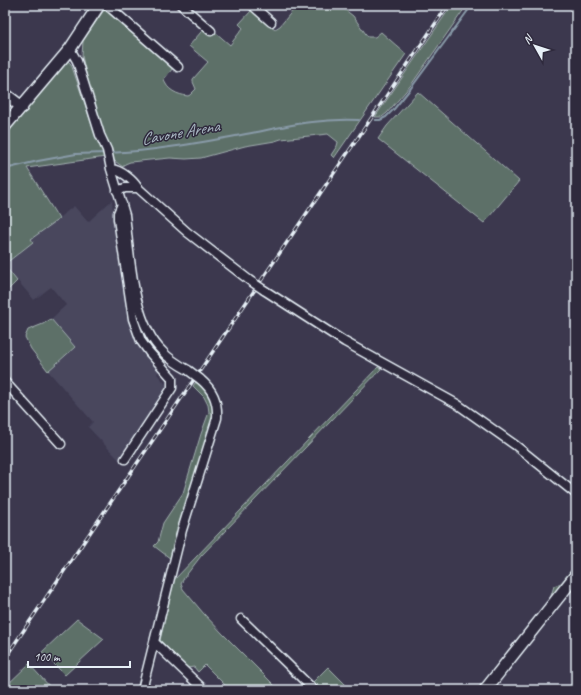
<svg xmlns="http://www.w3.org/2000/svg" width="581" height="695" font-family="Caveat,sans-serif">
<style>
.built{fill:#48465d}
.green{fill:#5d6f67;stroke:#a2b0b0}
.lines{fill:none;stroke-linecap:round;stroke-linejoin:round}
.stream{stroke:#899ba9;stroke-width:2}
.street-casing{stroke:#e8f1f8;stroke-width:11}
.secondary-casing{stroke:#e8f1f8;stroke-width:14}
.street{stroke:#2f2a3d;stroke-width:8}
.secondary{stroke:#2f2a3d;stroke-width:11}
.rail-casing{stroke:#e8f1f8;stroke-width:3.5}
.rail{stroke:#2f2a3d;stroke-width:2;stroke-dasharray:6;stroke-linecap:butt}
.street-bridge-casing{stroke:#e8f1f8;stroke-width:11;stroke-linecap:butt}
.street-bridge{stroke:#2f2a3d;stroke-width:8}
.labels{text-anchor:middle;stroke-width:3;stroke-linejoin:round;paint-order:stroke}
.water-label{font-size:17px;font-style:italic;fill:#a9b7c3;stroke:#2f2a3d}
</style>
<rect width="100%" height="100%" fill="#3c384e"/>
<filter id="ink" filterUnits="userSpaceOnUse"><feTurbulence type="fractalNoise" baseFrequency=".025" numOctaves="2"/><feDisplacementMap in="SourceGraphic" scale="8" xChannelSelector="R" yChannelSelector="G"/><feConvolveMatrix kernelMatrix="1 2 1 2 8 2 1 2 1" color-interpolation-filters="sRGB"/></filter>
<g filter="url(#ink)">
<path class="built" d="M112 200 115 234 127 310 132 329 142 348 159 370 157 374 169 388 120 461 88 427 93 422 48 371 75 347 51 319 66 305 51 287 34 300 5 266V264L33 242 31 239 74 206 88 222Z"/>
<path class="green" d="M289 5H339L353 16 368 37H375L381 32 406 54 334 158 331 155 337 146 338 142 328 134 281 139 275 141 245 146 201 158 186 159 170 158 130 162 125 164 123 167 112 159 92 99 82 56 83 41 106 7 172 65 173 68 164 79C166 90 178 95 188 96L190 95 196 89 193 82V79L208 62 189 46 207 25 230 45 243 28 239 24 252 10 275 29 280 26 294 9Z
M452 5H467L411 85 387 113 382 117H375Z
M67 60 71 64 90 119 106 157 27 168 59 219 31 239 33 242 5 264V133Z
M418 92 519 181 484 223 378 139 387 126Z
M5 266 17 281 5 293Z
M51 319 75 347 48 371 31 349 25 337 28 330 43 324Z
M378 367 381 369 201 556 184 578 181 584 183 589 204 614 223 634 279 690H230L205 665 198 672 194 667 188 668 160 640 174 580Z
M198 379 212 396 215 419 171 559 154 546 158 542 163 523 183 493 201 434 209 412 208 405 204 397 193 386Z
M576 564V569L480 690H477L550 599 554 586 561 583Z
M77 619 104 639 65 675 42 652Z
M29 664 51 688 49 690H5V687Z
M328 667 351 690H319L312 683Z"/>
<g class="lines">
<path class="stream" d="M375 120H380L386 117 394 109 411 88 472 5
M109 153C159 151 208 141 257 132 291 125 323 118 359 120
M5 169 38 161 76 154 105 153"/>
<defs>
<path id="street" d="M107 5 178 67
M181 5 211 31
M252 5 271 22
M70 49 77 61 100 135 107 150 111 169 125 215C130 255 132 323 163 352 170 360 179 365 188 370
M111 169C121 170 133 180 138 188L187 232 249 280
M117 191 125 188H138
M122 204 118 213V219L133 319 141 341 149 352 172 378V388L125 459
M264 290 345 342 457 404 515 445 576 494
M5 382 61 444
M241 619 314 690
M154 642 204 690
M142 690 182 530 217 418C218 401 213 390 200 379"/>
<path id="secondary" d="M5 94 22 107
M5 126 70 49 99 5
M485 690 576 575"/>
</defs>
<use href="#street" class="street-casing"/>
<use href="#secondary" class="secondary-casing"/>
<use href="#street" class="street"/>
<use href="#secondary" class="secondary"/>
<defs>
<path id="rail" d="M5 658 448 5"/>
</defs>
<use href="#rail" class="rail-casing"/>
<use href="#rail" class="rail"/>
<defs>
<path id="street-bridge" d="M249 280 264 290
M188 370 200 379"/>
</defs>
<use href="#street-bridge" class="street-bridge-casing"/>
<use href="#street-bridge" class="street-bridge"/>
</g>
</g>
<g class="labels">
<g class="water-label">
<text transform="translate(180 132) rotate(-10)" y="6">Cavone Arena</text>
</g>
</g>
<rect width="581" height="695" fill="none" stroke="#2f2a3d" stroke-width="20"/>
<rect x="10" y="10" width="561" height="675" fill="none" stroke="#e8f1f8" stroke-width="1.5" filter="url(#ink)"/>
<g transform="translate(535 46) rotate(309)" stroke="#2f2a3d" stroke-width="3" paint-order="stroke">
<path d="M0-3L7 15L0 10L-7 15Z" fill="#e8f1f8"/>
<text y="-6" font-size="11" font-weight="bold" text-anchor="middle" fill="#e8f1f8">N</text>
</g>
<path d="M28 661v6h102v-6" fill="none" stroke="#e8f1f8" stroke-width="2"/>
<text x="34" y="661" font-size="12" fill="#e8f1f8" stroke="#2f2a3d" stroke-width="3" paint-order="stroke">100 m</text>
</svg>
